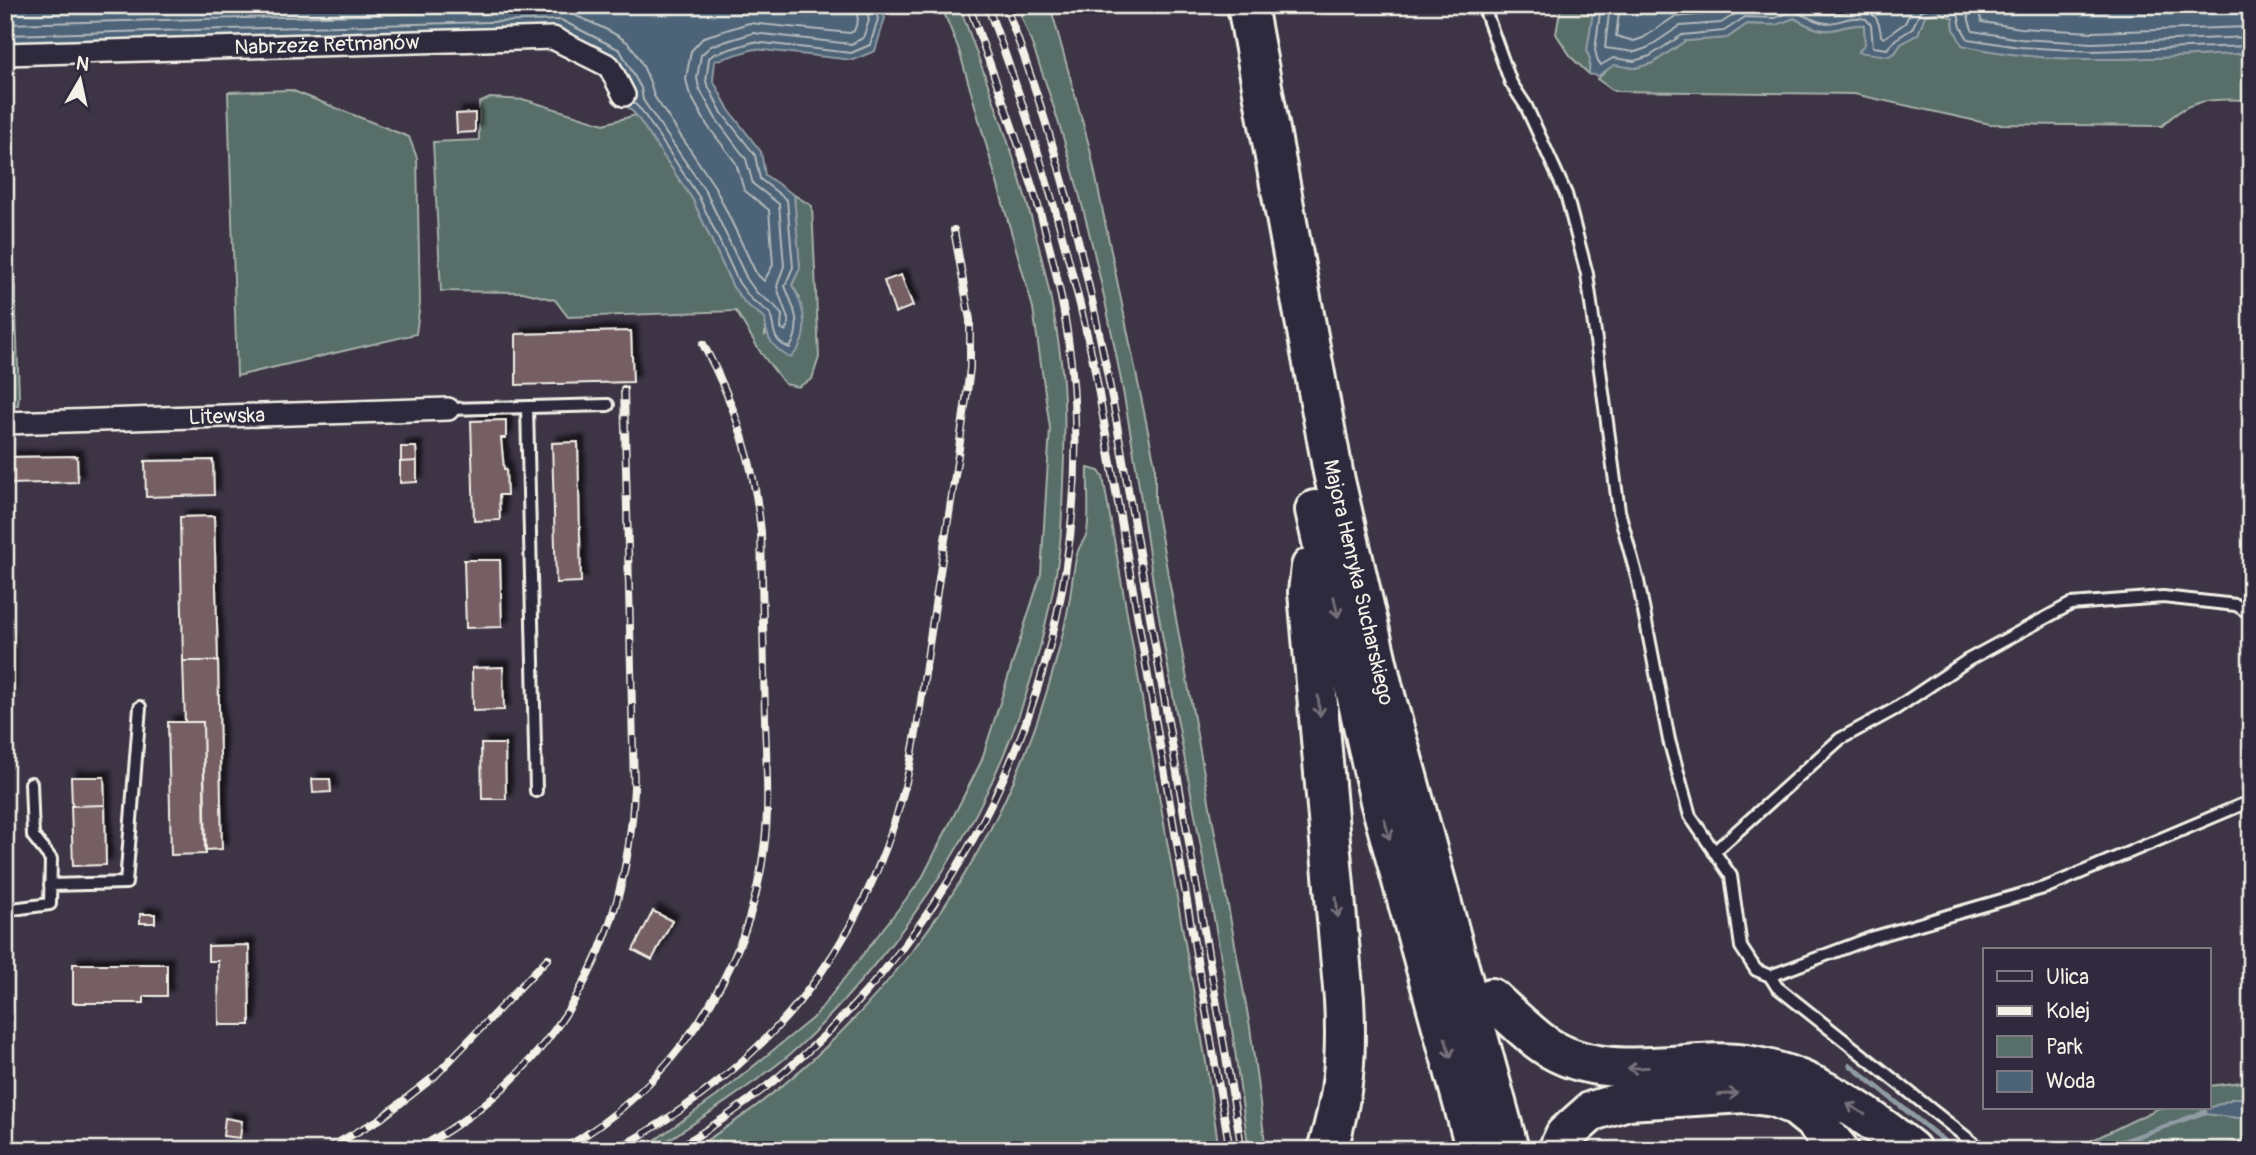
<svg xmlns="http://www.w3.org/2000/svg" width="2256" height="1155" font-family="Pangolin,sans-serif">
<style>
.green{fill:#586e69;stroke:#a6b0a8;stroke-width:2}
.water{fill:#4d6377;stroke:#909ca4;stroke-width:2}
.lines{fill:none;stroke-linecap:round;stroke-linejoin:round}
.shore{stroke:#b1b8bb;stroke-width:2}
.stream{stroke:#909ca4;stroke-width:5}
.building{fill:#755e65;stroke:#f4f1e8;stroke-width:2;filter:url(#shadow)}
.lane-casing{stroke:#f4f1e8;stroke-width:16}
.street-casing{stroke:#f4f1e8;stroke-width:26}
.highway-casing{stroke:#f4f1e8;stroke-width:44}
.lane{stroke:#2f2a3d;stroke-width:10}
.street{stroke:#2f2a3d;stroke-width:21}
.highway{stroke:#2f2a3d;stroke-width:38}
.rail-casing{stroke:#f4f1e8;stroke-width:8}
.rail{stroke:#2f2a3d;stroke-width:5;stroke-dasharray:16;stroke-linecap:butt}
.oneway{stroke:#747079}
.labels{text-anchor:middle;stroke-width:5;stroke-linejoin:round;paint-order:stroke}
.street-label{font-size:21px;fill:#f4f1e8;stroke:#2f2a3d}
</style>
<defs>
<filter id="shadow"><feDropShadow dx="6" dy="-6" stdDeviation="2" flood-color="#0009"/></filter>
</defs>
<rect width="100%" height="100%" fill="#3d3445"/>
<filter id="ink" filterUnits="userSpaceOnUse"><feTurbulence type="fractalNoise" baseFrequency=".0143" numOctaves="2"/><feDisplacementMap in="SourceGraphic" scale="14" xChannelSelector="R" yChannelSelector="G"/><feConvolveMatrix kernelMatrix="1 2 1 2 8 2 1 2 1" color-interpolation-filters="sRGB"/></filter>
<g filter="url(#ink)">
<path class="green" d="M941 5H959C1000 115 1042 229 1059 346 1066 391 1065 438 1063 484 1062 504 1062 524 1060 543 1057 578 1048 613 1040 647 1009 767 951 875 870 970 845 1000 818 1031 788 1056 746 1090 699 1120 653 1150H641L717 1096 815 1016 921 880 981 762 1041 574 1050 428 1033 308 959 50Z
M1017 5H1050L1090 149 1155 465V503L1250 1027 1266 1150H1249C1239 1086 1232 1021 1221 958 1199 832 1174 707 1153 582 1146 535 1140 489 1132 442 1107 294 1073 145 1017 5Z
M1566 5H1594L1587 51 1590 59 1589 74 1572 58 1556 34 1560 11Z
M1940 12 1953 18 1954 29 1963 45C2050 67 2161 58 2251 53V100C2212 99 2190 97 2162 126L1990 124 1854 94 1614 91 1597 79 1614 64 1635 68 1653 63 1685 41 1727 38 1747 24 1776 25 1794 18C1805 24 1818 32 1831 30 1844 28 1851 23 1864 25L1865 44 1859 52 1895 53 1901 44 1918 34 1925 15Z
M5 87H8L19 396 18 405 5 406Z
M291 90 409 137 417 158 420 303 416 334 237 376 228 92Z
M490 98 526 100 604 124 636 115 693 200 733 287 746 304 765 318V335L800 298 792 285 800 268 794 195 812 206 819 357 812 379 798 387 785 384 761 353 736 311 568 317 555 300 523 292 441 291 433 142 479 140V103Z
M1088 468 1099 471 1103 477 1207 1068 1219 1150H691C859 1049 990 878 1047 691 1056 662 1064 633 1069 603 1072 587 1073 567 1078 551 1080 544 1086 539 1087 532 1090 512 1087 489 1088 468Z
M2251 1081V1098H2234L2199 1113 2239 1118 2251 1115V1140L2199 1150H2072L2159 1108H2209V1086Z"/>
<path class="water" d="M5 5H880L885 18 875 51 853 60 754 49 715 61 713 80 729 110 761 152 765 175 794 195 800 268 792 285C805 307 812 339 790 358 772 347 766 339 765 318L746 304 733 287 693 200 636 115 620 100 610 62 554 35 5 50Z
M1594 5H2251V53C2161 58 2050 67 1962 45L1954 29 1953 18 1940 12 1925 15 1918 34 1901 44 1895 53 1889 56 1858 52 1865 44 1864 25C1851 23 1844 28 1831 30 1818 31 1805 24 1794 18L1776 25 1747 24 1727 38 1685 41 1653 63 1635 68 1614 65 1598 76 1589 74 1590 59 1587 51Z
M2235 1098H2251V1115L2239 1118 2197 1113Z"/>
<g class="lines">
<path class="shore" d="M1601 5 1595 50 1598 62 1601 65 1613 58 1634 61 1650 56 1682 35 1724 31 1745 17 1775 18 1793 11C1805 15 1814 22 1826 23 1841 23 1849 15 1866 19L1871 25 1873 47 1887 49 1896 39 1912 29 1921 10 1940 5 1958 13 1961 27 1968 39 2019 47 2092 51 2251 46
M1610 5 1605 48 1635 52 1647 48 1680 26 1721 23 1743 9H1773L1783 5
M1620 5 1616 36 1634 41 1643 38 1674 17 1717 13 1728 5
M1803 5C1811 10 1820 15 1830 14 1855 11 1878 0 1881 36L1884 38 1905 23 1914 5
M1962 5C1970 13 1968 23 1973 31L2020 39 2092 43 2251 37
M1976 5 1982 22 2021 28 2092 32 2251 27
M5 24 562 10C581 18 612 30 627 42 638 51 651 82 654 96L715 187 756 273 764 281 773 265 769 210 744 190 736 163 707 125 689 92 686 79 691 51 704 37 749 23 850 33 854 31 858 20 855 5
M5 35 561 20 620 50 641 88 643 100 706 192 747 279 757 293 774 305 782 315 781 328 785 331 789 323C786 311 780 299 777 286L784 266 779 204 753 184 746 159 716 119 699 88 697 78 701 55 711 46 753 33 851 44 863 38 869 20 865 5
M633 102 642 111 699 197 739 283 751 299 770 313C775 328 771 342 790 348 803 325 794 308 785 286L793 267 787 200 760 179 755 155 722 113 706 82 709 58 714 54 753 42 851 53 870 45 878 19 874 5"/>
<path class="stream" d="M1850 1065 1955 1150
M2099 1150 2205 1112"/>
</g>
<path class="building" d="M475 113V132L457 133 456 114Z
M901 275 913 306 895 313 884 281Z
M631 331 633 382 516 385V334Z
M506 420V438H501L504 469H506L507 495H499L500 520 474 521 471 421Z
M578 442 581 582 556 583 552 443Z
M401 447H416L417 461 401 462Z
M77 456 78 482 11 484 10 480 5 481V463L10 462V457Z
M213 460 214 495 146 497 145 461Z
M417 461V482L400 483V462Z
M214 516 218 661H183L180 517Z
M464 560H500L502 627 466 628Z
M5 642H9L10 696H5Z
M183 661H218L222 849 205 850 203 722H185Z
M503 667 504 710 473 711 472 668Z
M168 722H203L206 854 171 855Z
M481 744H505L506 799H482Z
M71 777H104L105 805 72 806Z
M312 779H330L331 792 313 793Z
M105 805 106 865 73 866 71 806Z
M653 911 672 921 652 960 633 950Z
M140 914H155V923H140Z
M249 945 250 1025H219L218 961H208V946Z
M73 964H167V996H144V1003H73Z
M225 1118 242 1121 240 1138 223 1136Z"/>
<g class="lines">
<defs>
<path id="lane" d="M1483 5 1511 83 1526 106 1566 194 1587 274 1619 511 1638 581 1669 740 1690 816 1731 876 1741 947 1756 970 1770 976 1777 987 1982 1150
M527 407 536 791
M448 409 608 405
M1714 852 1840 739 1895 709 1968 660 2071 604 2163 597 2236 605 2251 614
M50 885 126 883 140 707
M5 910 50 904 51 859 33 836 31 783
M1770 976 1871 938 2047 887 2241 805H2251"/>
<g id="street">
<path id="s1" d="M5 54 553 38 609 66 624 95"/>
<path id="s2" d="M5 423 448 409"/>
</g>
<g id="highway">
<path id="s3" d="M1247 5 1333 472 1383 688 1509 1150"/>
<path d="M1315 510 1380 801 1476 1150"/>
<path d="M1311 567 1308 592 1344 999C1347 1054 1344 1097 1327 1150"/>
<path d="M1491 998C1506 1012 1522 1027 1538 1040 1577 1071 1626 1069 1672 1066 1698 1064 1726 1061 1752 1066 1814 1077 1862 1111 1911 1150"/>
<path d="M1558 1150 1565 1135 1592 1111 1628 1100 1744 1093 1774 1097 1794 1105 1814 1121 1839 1150"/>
</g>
</defs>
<use href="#lane" class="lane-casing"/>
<use href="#street" class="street-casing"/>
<use href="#highway" class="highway-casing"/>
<use href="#lane" class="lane"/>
<use href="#street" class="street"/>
<use href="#highway" class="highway"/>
<defs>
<path id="rail" d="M987 5C1032 123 1067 242 1094 365L1230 1150
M1005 5C1057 139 1090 278 1116 419L1242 1150
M325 1150 380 1119 435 1076 548 958
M415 1150C554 1076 629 943 634 787L624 389
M561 1150C670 1089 749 973 764 849 770 805 766 761 765 717 764 655 762 594 761 532 754 462 736 406 703 344
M615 1150C766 1068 862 953 905 786 919 731 924 674 933 619 945 535 960 452 970 368V320L954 230
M674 1150C954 987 1115 651 1067 331 1050 218 1006 112 969 5"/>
</defs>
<use href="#rail" class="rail-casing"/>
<use href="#rail" class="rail"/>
</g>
<defs><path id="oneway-shaft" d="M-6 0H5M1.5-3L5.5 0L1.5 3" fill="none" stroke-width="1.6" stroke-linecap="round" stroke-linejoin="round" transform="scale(1.75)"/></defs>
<g class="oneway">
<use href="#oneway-shaft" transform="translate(1336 607) rotate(78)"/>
<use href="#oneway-shaft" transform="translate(1319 706) rotate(85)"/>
<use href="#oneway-shaft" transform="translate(1387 829) rotate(75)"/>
<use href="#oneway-shaft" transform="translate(1337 907) rotate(85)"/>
<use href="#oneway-shaft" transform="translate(1448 1048) rotate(75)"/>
<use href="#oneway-shaft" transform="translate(1638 1068) rotate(177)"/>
<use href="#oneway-shaft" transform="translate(1728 1094) rotate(-4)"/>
<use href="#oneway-shaft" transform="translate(1856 1109) rotate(-149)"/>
</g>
</g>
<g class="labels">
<g class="street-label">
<text dy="7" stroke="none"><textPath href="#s1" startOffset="322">Nabrzeże Retmanów</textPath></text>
<text dy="7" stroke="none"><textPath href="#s2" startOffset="222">Litewska</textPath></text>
<text dy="7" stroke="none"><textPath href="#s3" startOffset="588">Majora Henryka Sucharskiego</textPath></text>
</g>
</g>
<rect width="2256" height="1155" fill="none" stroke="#2f2a3d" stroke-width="28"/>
<rect x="14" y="14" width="2228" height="1127" fill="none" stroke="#f4f1e8" stroke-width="2.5" filter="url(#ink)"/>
<rect x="1983" y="948" width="228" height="161" fill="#2f2a3d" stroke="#7e7a81" stroke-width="2"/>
<rect x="1997" y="971" width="35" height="10" fill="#2f2a3d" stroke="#7e7a81" stroke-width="2"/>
<text x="2046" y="984" font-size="21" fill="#f4f1e8">Ulica</text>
<rect x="1997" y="1006" width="35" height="10" fill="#f4f1e8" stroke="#7e7a81" stroke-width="2"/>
<text x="2046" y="1018" font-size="21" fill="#f4f1e8">Kolej</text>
<rect x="1997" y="1036" width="35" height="21" fill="#586e69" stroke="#7e7a81" stroke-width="2"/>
<text x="2046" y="1054" font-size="21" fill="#f4f1e8">Park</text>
<rect x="1997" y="1071" width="35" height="21" fill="#4d6377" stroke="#7e7a81" stroke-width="2"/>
<text x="2046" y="1088" font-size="21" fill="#f4f1e8">Woda</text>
<g transform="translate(80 80) rotate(9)" stroke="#2f2a3d" stroke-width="5" paint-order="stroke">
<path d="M0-5L12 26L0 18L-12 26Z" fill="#f4f1e8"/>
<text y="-10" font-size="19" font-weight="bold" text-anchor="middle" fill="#f4f1e8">N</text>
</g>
</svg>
